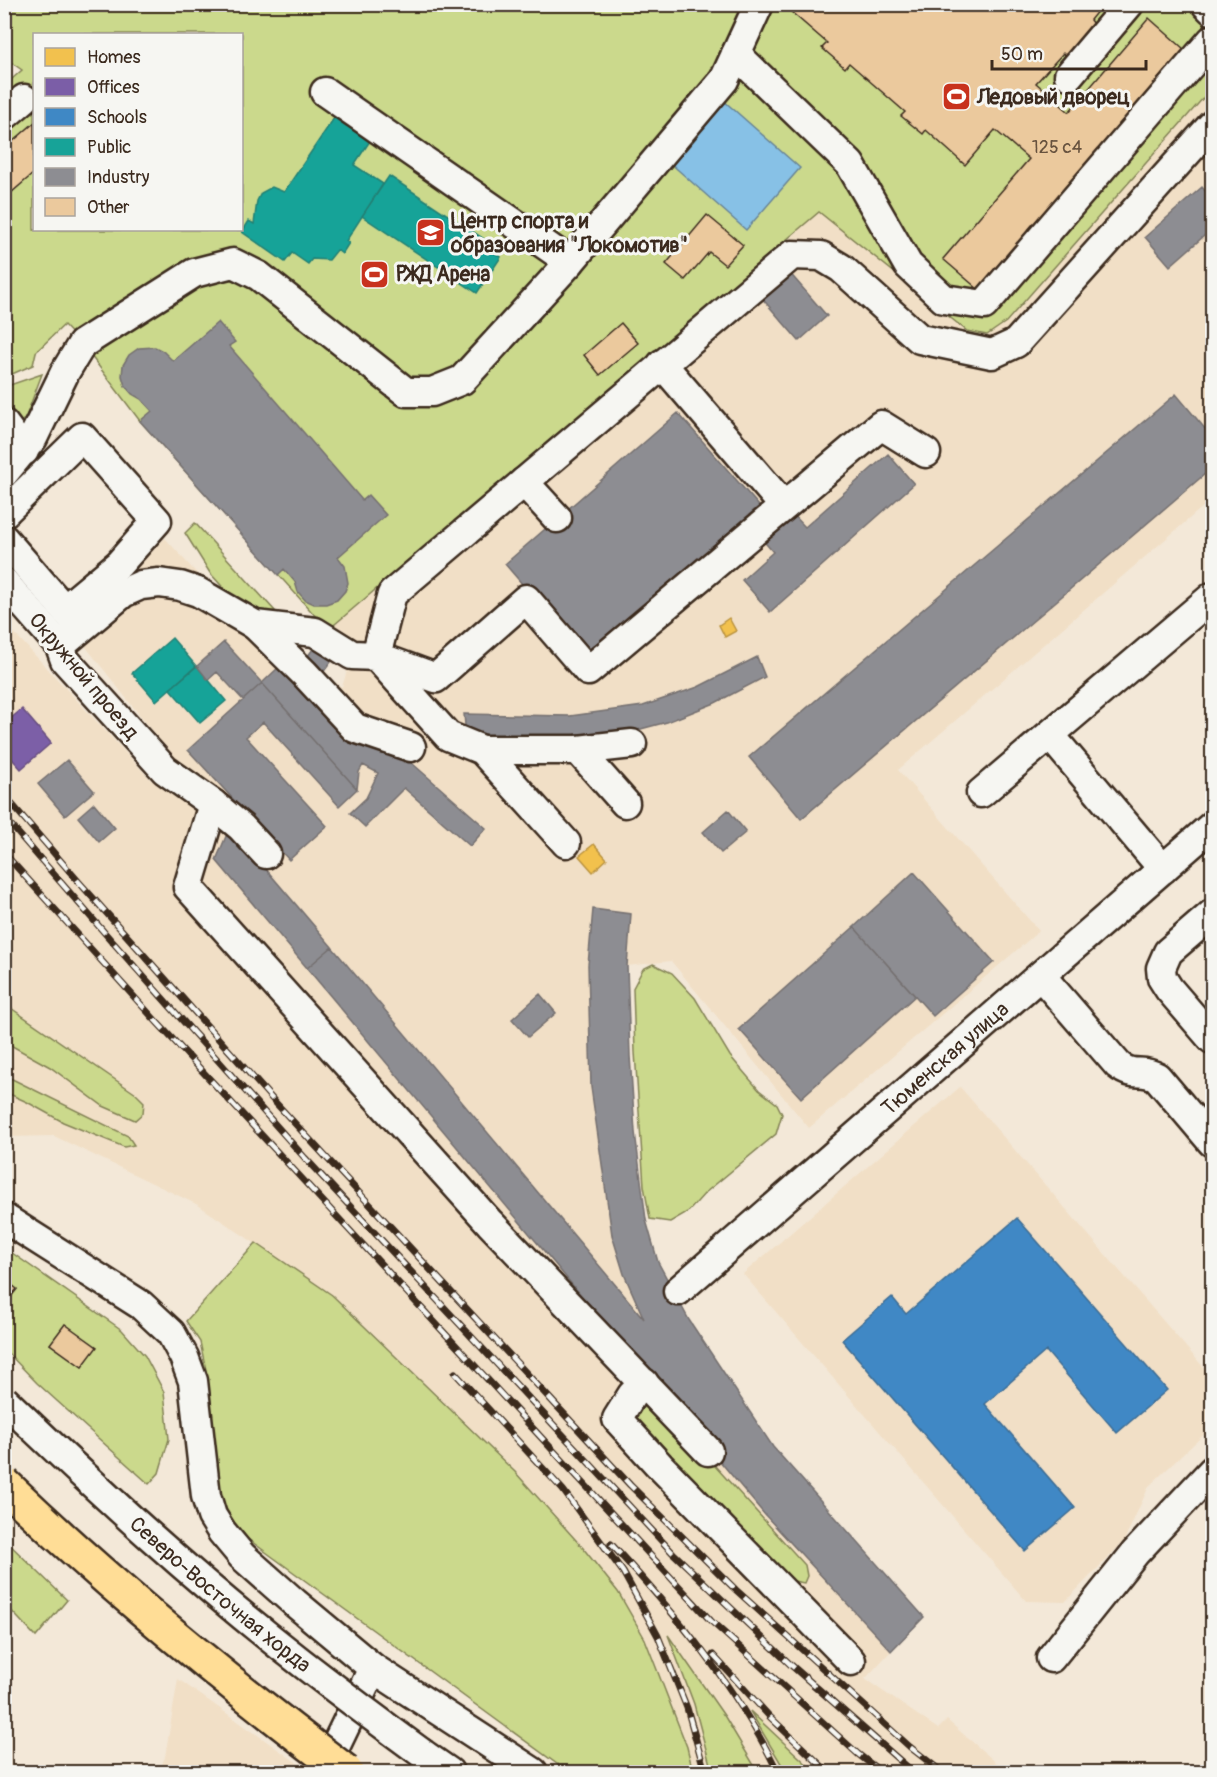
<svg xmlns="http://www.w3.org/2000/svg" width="1217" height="1777" font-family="Pangolin,sans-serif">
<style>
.built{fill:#f1dfc6}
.green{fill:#cbd98c;stroke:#838255;stroke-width:1.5;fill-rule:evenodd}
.water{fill:#87c1e6;stroke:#698596;stroke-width:1.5}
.homes{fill:#f2c14e;stroke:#bb9440;stroke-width:1.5}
.offices{fill:#7b5ea7;stroke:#684e7e;stroke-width:1.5}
.schools{fill:#3f88c5;stroke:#3e6c93;stroke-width:1.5}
.public{fill:#17a398;stroke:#227f73;stroke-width:1.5}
.industry{fill:#8d8d92;stroke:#746f6f;stroke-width:1.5}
.building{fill:#ebc99d;stroke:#3b2a1e;stroke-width:1.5}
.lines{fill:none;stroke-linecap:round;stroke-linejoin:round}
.minor-casing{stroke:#3b2a1e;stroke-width:33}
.minor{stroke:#f6f6f2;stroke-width:28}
.rail-casing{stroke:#3b2a1e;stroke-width:7}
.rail{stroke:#f6f6f2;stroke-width:4.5;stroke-dasharray:14;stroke-linecap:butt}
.minor-bridge-casing{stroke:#3b2a1e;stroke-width:33;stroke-linecap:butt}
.major-bridge-casing{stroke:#3b2a1e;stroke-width:38;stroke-linecap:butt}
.minor-bridge{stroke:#f6f6f2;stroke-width:28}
.major-bridge{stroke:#ffdd96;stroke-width:33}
.labels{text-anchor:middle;stroke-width:6;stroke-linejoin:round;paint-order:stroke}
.number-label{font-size:18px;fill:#67523e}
.poi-label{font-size:21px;font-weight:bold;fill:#3b2a1e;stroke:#f6f6f2;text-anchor:start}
.street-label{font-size:21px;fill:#3b2a1e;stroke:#f6f6f2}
</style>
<rect width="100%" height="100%" fill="#f3e8d8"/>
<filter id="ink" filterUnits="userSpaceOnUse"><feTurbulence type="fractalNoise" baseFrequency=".0167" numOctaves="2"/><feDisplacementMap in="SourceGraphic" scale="12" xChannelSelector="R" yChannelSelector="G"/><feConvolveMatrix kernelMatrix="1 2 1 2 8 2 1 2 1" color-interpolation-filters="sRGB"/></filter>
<g filter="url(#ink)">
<path class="built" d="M1212 88V499L898 770 1039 931 809 1128 671 961 627 966 631 914 593 910 588 965 591 1087 612 1235 624 1274 644 1319 332 947 307 968 765 1515 891 1651 865 1679 938 1729 947 1720 1007 1772H693L687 1747 645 1639 618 1592 583 1548 515 1472 332 1295 198 1205 54 1136 5 1137 4 622 152 781 175 760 67 623 165 538 295 683 322 674 342 687 352 655 328 630 819 211 966 331 987 334 1006 322Z
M960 1087 1212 1377V1427L1149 1486 1124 1541 1065 1602 1026 1601 743 1274Z
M178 1679 310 1772H159L165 1757Z"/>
<path class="green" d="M5 5H1212V88L1006 322 987 335 967 331 819 212 328 630 140 421 82 344 64 325 36 352 33 365 5 377 4 86 22 70 5 58ZM34 34H242V230H34Z
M42 374 25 419 17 424 5 409 4 387Z
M195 523 275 611 270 615 238 604 210 573 185 533Z
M653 964 672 973 695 998 730 1056 759 1090 777 1104 782 1114 776 1134 705 1193 689 1211 670 1222 650 1219 644 1186 635 1052 633 988 643 969Z
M5 1004 136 1094 144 1102 143 1113 135 1120 103 1106 50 1067 5 1042Z
M4 1075 128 1136 134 1145 124 1147 63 1122 27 1102 5 1092Z
M256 1243 332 1295 515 1472 583 1548 618 1592 645 1639 687 1747 693 1772H568L248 1539 231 1518 219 1495 209 1434 206 1370 200 1342 186 1321Z
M5 1248 122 1330 145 1356 164 1392 169 1439 159 1473 149 1484 37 1383 5 1350 4 1305 17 1289 5 1279ZM65 1324 96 1347 82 1367 50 1344Z
M654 1399 805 1565 807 1576 804 1583 783 1579 629 1422 643 1400Z
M4 1539 67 1600 36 1637 5 1604Z
M668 1635 725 1717 758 1772H712L694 1704Z
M750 1711 815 1772H786Z"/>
<path class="water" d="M723 100 800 168 746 230 669 162Z"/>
<path class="homes" d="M729 618 736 631 725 637 719 625Z
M594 844 607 859 593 872 579 856Z"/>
<path class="offices" d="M22 709 51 743 21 769 4 750V724Z"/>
<path class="schools" d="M1017 1218 1167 1390 1117 1433 1046 1351 985 1404 1075 1508 1025 1551 842 1340 892 1297 906 1314Z"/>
<path class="public" d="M334 118 346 126 351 118 362 126 358 133 370 141 354 165 383 184 346 241 349 243 342 254 337 250 329 260 312 259 308 264 292 253 285 262 242 232 249 221 254 224 257 201 261 193 272 187 284 192Z
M389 176 487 241 484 246 501 257 477 293 362 216Z
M172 638 196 666 156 701 132 673Z
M197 666 226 701 200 723 170 689Z"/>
<path class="industry" d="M1202 187 1212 199V229L1170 266 1145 237Z
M788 271 827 316 799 341 760 296Z
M218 322 235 342 229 346 362 500 368 495 386 515 338 557 345 566 348 583 345 591 337 600 326 604H314L305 600 298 592 295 582 284 569 278 575 140 421 152 411 141 399 132 394 125 386 122 376 123 365 129 355 139 348 155 347 163 351 173 361Z
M1176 394 1212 437V468L801 819 749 757Z
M678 413 759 506 585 657 505 564Z
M888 454 914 484 770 612 742 580 773 552 761 538 791 512 805 527Z
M224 642 262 683 243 700 217 672 208 680 197 666Z
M316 645 334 658 322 674 304 661Z
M757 657 765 677 715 703 667 722 626 733 527 742 466 736 464 714 570 716 643 706 698 687Z
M280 666 328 720 413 764 486 828 470 846 404 788 365 827 350 813 366 798 378 773 363 765 359 772 357 789 262 683Z
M262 683 357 789 339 806 263 722 246 737 327 826 289 860 188 750Z
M67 760 94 791 65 816 38 784Z
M94 803 115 828 99 842 78 817Z
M728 810 746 832 721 853 703 832Z
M230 827 332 947 307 968 216 860Z
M914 872 994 962 933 1016 854 927Z
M593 909 631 914 627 966 630 1056 635 1132 646 1220 658 1262 689 1320 773 1447 924 1617 891 1651 765 1515 307 968 332 947 644 1319 624 1274 612 1235 591 1087 588 965Z
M854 927 915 996 801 1098 739 1029Z
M540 994 556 1013 528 1037 512 1019Z"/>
<path class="building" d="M782 4H1103L1090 20 1099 32 1068 58 1063 53 1036 83 1069 112 1149 18 1184 49 978 289 943 259 1029 159 995 130 965 165 926 130 923 134 901 116 905 112 849 63 845 68 822 48 827 43Z
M34 123V173L4 199V149Z
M707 215 743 245 725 265 709 252 685 280 666 264Z
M621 323 638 343 600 375 584 355Z
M4 1279 17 1289 4 1305Z
M65 1324 97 1347 82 1367 50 1344Z"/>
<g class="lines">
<defs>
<g id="minor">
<path d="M1206 4 1212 10"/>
<path d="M736 54 850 164 908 265 944 299 984 305 1212 40"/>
<path d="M1069 75 1129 4"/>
<path d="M325 92 570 262"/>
<path d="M4 116 24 99"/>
<path d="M662 364 784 506"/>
<path d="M4 424 24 451"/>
<path d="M926 453 881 425 588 671 526 599 436 678 376 656 392 594 792 255 821 256 841 268 920 339 992 354 1016 343 1212 125"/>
<path d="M4 473 33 438 65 372 82 344 194 273 233 263 259 276 406 392H432L462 380 570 262 724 80 759 4"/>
<path d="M524 482 557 518"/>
<path d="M4 513 82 437 157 521 119 564 65 609"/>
<path d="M4 539 77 624"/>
<path d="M4 582 60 646 65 660 165 770 213 804 241 827 266 854"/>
<path d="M255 625 304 673 355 728 411 747"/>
<path d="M60 646 123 593 141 585 159 583 180 586 198 592 255 625 315 632 352 655 376 656 448 736 482 750 566 843"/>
<path d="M1050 735 1163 869"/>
<path d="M482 750H578L632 744"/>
<path d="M578 750 625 803"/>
<path d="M981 793 1212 597"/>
<path d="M213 804 188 887 490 1223 708 1451"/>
<path d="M1212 914 1168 952 1161 968 1162 978 1169 989 1212 1039"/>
<path d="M1041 976 1118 1065C1134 1078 1141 1068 1157 1077L1212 1142"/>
<path d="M4 1218 141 1305 171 1333 184 1357 193 1381 206 1496 212 1516 222 1532 242 1556 295 1603 373 1668 533 1772"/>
<path id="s1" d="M678 1291 1212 826"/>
<path d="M644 1383 632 1395 617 1419 660 1466 851 1661"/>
<path d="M1051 1658 1135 1553 1212 1471"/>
<path d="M423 1754 449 1772"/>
<path d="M323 1772 373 1668"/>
</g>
</defs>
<use href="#minor" class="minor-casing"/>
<use href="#minor" class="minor"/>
<defs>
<path id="rail" d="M4 795 78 881 274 1101 630 1485 736 1590 910 1747 942 1772
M4 817 110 939 305 1158 673 1553 791 1665 913 1772
M4 853 155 1020 711 1621 858 1754 881 1772
M455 1373 563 1490 623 1572 658 1636 687 1708 705 1772
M611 1544C675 1613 737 1687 778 1772
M713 1655 770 1717 828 1772"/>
</defs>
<use href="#rail" class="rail-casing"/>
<use href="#rail" class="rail"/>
<defs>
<g id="minor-bridge">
<path id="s2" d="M4 1400C100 1492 197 1582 302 1663 342 1694 382 1724 423 1754"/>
</g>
<path id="major-bridge" d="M4 1484C112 1588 227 1682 346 1772"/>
</defs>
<use href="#minor-bridge" class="minor-bridge-casing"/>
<use href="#major-bridge" class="major-bridge-casing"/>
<use href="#minor-bridge" class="minor-bridge"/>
<use href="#major-bridge" class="major-bridge"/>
</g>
</g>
<defs>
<symbol id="stadium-square" viewBox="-11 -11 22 22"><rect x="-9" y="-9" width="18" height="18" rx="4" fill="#c8321e" stroke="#f6f6f2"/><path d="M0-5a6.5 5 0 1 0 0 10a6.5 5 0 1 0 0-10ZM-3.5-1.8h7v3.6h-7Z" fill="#fff"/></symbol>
<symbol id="school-square" viewBox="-11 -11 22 22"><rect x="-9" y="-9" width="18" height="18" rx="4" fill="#c8321e" stroke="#f6f6f2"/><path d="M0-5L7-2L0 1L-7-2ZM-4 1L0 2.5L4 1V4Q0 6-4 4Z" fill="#fff"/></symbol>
</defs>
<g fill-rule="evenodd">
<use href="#stadium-square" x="940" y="80" width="33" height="33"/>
<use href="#school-square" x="414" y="216" width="33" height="33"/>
<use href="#stadium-square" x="358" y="258" width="33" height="33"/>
</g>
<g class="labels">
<g class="number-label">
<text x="1057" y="153">125 с4</text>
</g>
<g class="poi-label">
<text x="977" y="104">Ледовый дворец</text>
<text x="451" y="228">Центр спорта и<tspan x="451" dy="24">образования "Локомотив"</tspan></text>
<text x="396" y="281">РЖД Арена</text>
</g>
<g class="street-label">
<text transform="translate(84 676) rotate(50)" y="7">Окружной проезд</text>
<text dy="7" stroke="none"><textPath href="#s1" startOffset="354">Тюменская улица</textPath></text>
<text dy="7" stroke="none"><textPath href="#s2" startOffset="291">Северо-Восточная хорда</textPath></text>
</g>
</g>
<rect width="1217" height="1777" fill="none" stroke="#f6f6f2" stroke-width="24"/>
<rect x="12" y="12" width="1193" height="1753" fill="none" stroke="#3b2a1e" stroke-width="2" filter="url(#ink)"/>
<rect x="33" y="33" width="210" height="198" fill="#f6f6f2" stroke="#aba49d" stroke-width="1.5"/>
<rect x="45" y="48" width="30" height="18" fill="#f2c14e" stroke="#aba49d" stroke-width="1.5"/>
<text x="87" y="63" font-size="18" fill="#3b2a1e">Homes</text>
<rect x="45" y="78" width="30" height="18" fill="#7b5ea7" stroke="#aba49d" stroke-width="1.5"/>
<text x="87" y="93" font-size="18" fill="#3b2a1e">Offices</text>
<rect x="45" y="108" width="30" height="18" fill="#3f88c5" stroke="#aba49d" stroke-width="1.5"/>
<text x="87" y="123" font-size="18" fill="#3b2a1e">Schools</text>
<rect x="45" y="138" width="30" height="18" fill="#17a398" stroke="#aba49d" stroke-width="1.5"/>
<text x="87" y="153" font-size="18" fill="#3b2a1e">Public</text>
<rect x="45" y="168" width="30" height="18" fill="#8d8d92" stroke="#aba49d" stroke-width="1.5"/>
<text x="87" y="183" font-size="18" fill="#3b2a1e">Industry</text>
<rect x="45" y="198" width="30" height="18" fill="#ebc99d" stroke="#aba49d" stroke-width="1.5"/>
<text x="87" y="213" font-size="18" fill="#3b2a1e">Other</text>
<path d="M992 60v9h154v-9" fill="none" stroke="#3b2a1e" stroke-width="3"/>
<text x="1001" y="60" font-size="18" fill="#3b2a1e" stroke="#f6f6f2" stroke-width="4.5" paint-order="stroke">50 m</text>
</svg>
